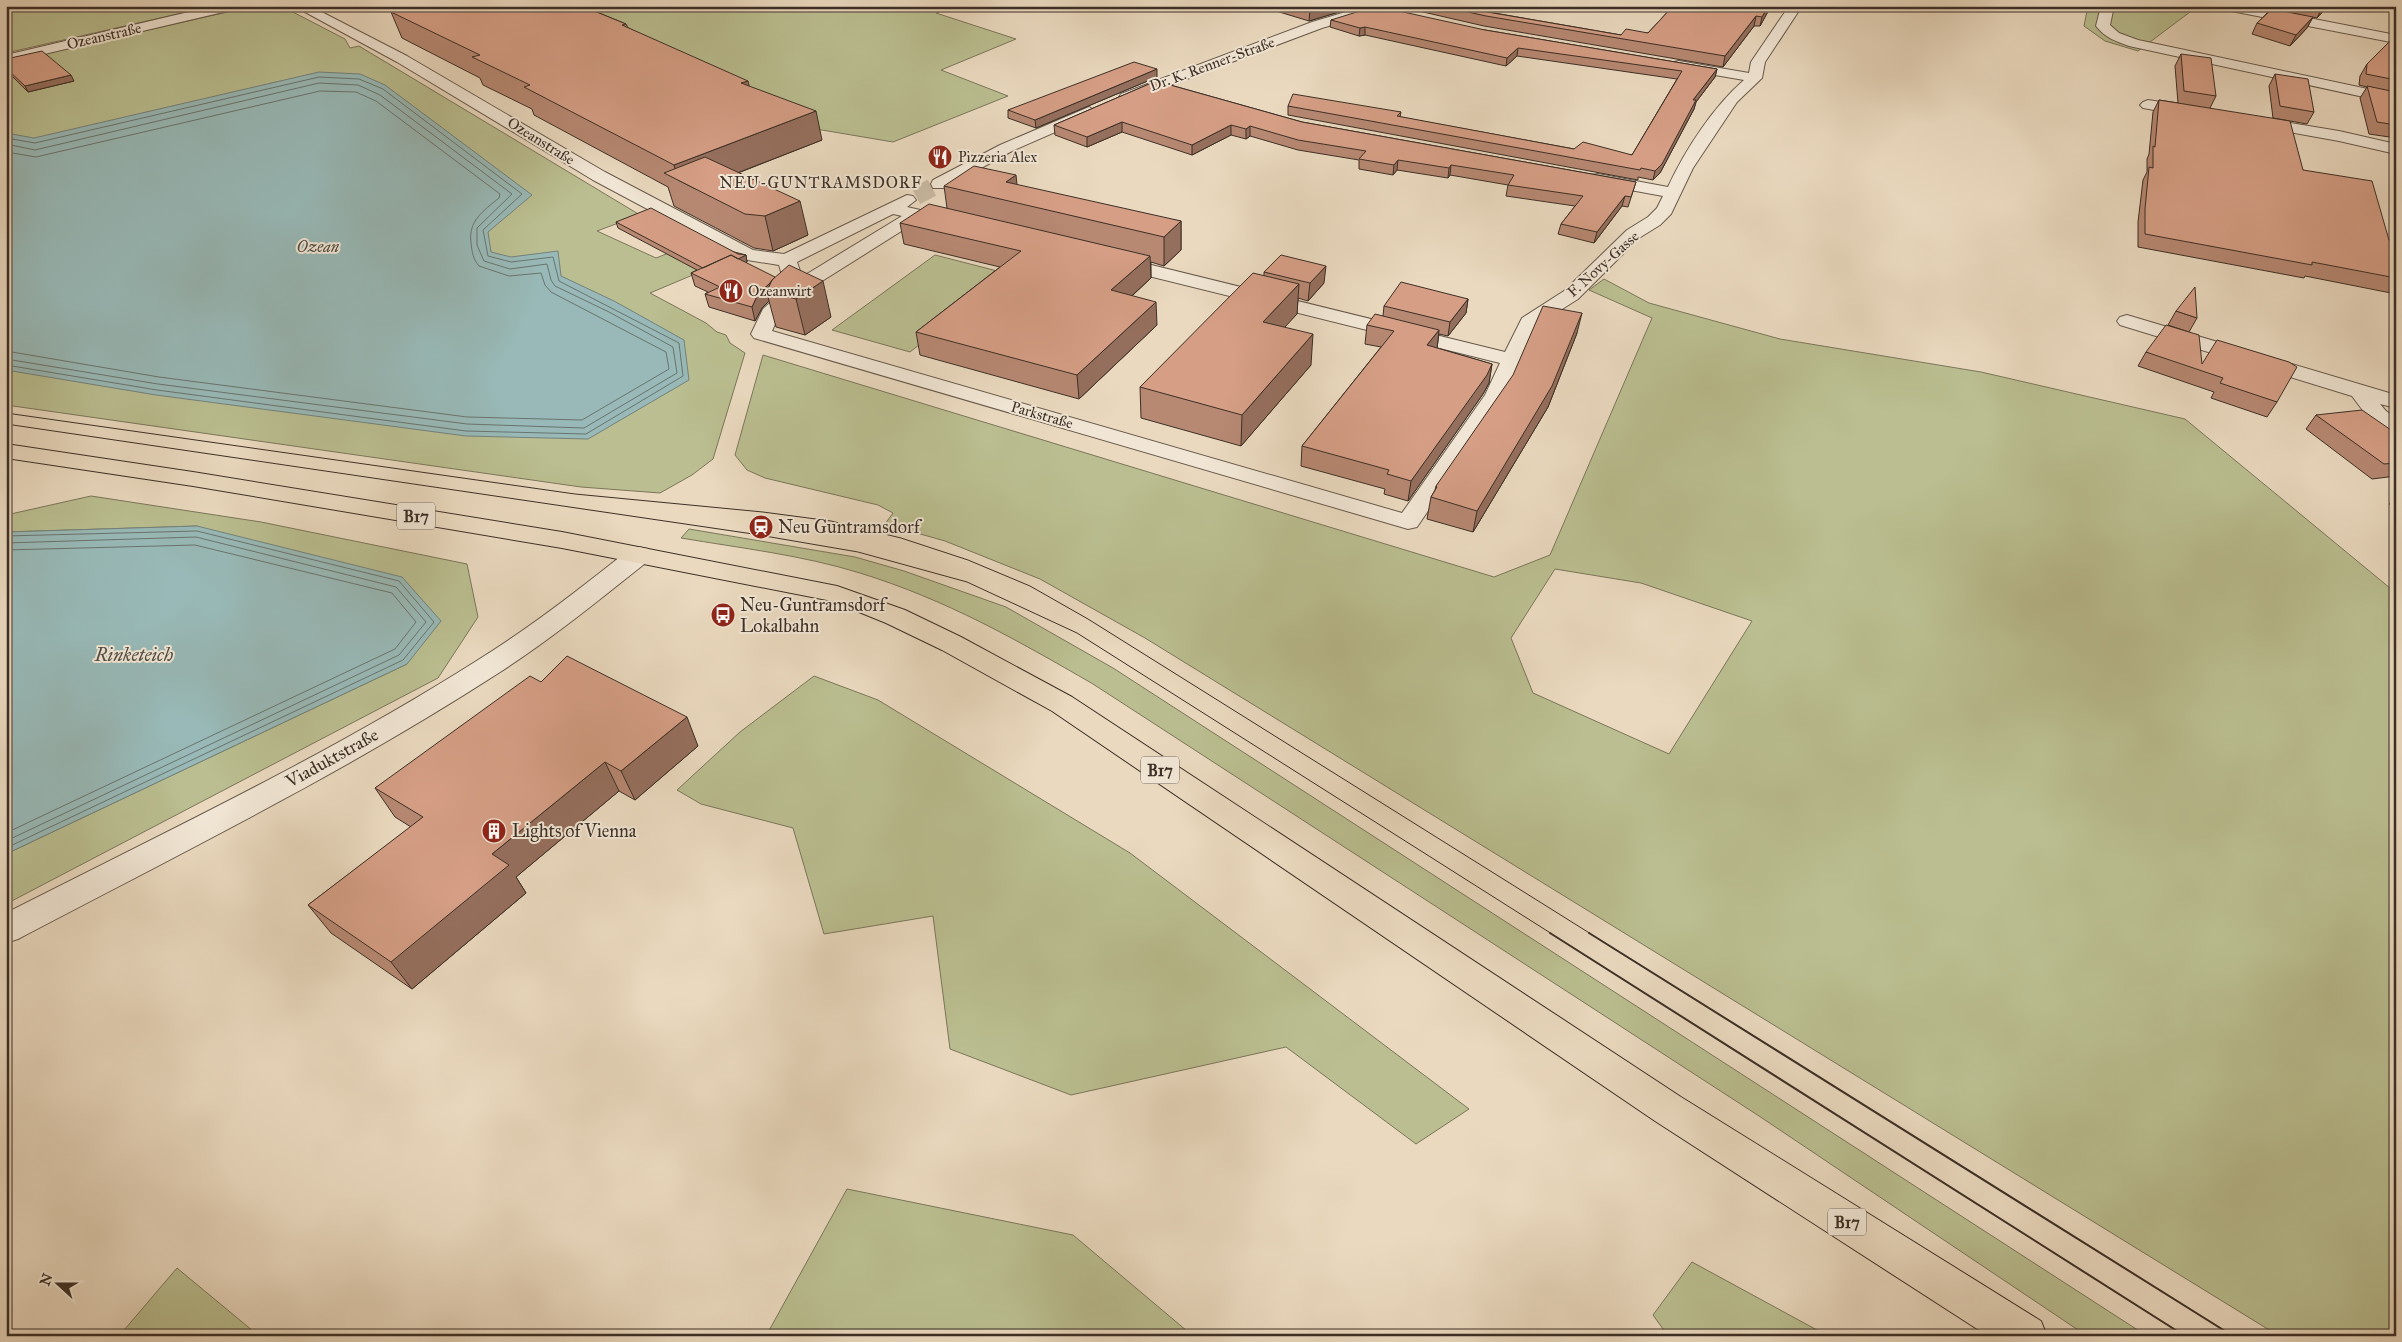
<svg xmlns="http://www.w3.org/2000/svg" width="2402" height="1342" font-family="'IM FELL Great Primer',serif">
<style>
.green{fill:#babe90;stroke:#7b765b;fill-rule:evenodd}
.water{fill:#98b9b7;stroke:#73827d}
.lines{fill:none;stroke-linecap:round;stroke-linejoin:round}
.shore{stroke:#6a746e;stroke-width:1}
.minor-tunnel{stroke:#c7b7a0;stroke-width:18;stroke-dasharray:18 9;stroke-linecap:butt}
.minor-casing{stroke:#685a4c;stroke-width:2}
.tertiary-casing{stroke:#685a4c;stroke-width:2}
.primary-casing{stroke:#3c2f26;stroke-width:2}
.minor{fill:#f1e6d5;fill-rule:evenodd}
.tertiary{fill:#f1e6d5;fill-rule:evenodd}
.primary{fill:#ead9bf;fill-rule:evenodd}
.tram-far1{stroke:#3c2f26;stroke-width:1}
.tram{stroke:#3c2f26;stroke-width:2}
.wall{fill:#b78872;stroke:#3c2f26}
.shaded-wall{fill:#956f5d;stroke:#3c2f26}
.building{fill:#d59e85;stroke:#3c2f26}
.labels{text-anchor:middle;stroke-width:4;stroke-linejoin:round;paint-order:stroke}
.far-street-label{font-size:15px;fill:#3c2f26;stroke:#f1e6d5}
.far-poi-label{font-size:15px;fill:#3c2f26;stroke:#f1e6d5;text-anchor:start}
.far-neighbourhood-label{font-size:16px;letter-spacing:1px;fill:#3c2f26;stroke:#f1e6d5}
.far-water-label{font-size:16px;font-style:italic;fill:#4e4b43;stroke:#f1e6d5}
.shield{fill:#f1e6d5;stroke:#72665a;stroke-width:1}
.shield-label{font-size:16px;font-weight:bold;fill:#3c2f26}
.poi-label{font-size:18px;fill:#3c2f26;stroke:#f1e6d5;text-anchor:start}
.street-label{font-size:18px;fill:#3c2f26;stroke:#f1e6d5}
.water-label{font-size:19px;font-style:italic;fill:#4e4b43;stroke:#f1e6d5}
</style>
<rect width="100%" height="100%" fill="#ead9bf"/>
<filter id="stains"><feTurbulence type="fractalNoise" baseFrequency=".004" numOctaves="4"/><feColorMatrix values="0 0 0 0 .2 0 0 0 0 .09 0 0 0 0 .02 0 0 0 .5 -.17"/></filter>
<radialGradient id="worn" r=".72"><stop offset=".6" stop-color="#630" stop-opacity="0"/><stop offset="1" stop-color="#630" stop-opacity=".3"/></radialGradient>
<path class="green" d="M6 6H213L6 53Z
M254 6H279L287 9 345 39 350 48 359 46 640 215 597 231 656 258 692 244 726 261 650 293 706 323 717 332 726 335 730 343 745 353 713 459 692 475 660 493 581 487 6 405V66L24 58Z
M562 6H956L936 13 1016 39 941 70 1008 96 893 142 816 129Z
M2088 6H2198L2138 51 2105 41 2084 26Z
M935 255 1009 274 910 352 832 330Z
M1604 279 1649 303 1780 339 1981 372 2185 419 2396 593V1336H2279L1145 638 1040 579 945 541 885 524 893 513 878 505 765 478 747 470 735 455 763 355 1494 577 1550 555 1652 318 1589 290ZM1555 569 1641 583 1752 621 1669 754 1533 693 1511 638Z
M91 496 261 522 467 564 478 617 438 678 6 904V854L407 664 197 526 6 532V515Z
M689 529 855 557 904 571 1006 607 1113 668 2147 1336H2087L1759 1116 1093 684C1015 639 947 600 860 573 802 555 740 548 681 538Z
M814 676 878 700 1130 853 1469 1109 1416 1144 1286 1047 1071 1095 950 1049 933 916 824 934 793 828 701 804 677 790 740 732Z
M847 1189 1073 1235 1193 1336H766Z
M1692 1262 1828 1336H1668L1653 1315Z
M177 1268 259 1336H119Z"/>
<path class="water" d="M319 72 360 74 385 85 532 195 488 232 491 252 511 257 558 251 561 276 614 301 684 340 689 380 588 439 466 436 156 395 6 370V133L34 138Z
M197 526 402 577 441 621 407 664 6 854V532Z"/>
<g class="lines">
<path class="shore" d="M6 138 35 143 319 77 359 79 383 89 522 194 483 230 488 256 511 262 553 257 559 281 679 343 683 376 586 434 466 431 157 390 6 365
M6 144 35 150 319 83 358 85 380 95 512 194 477 228V245L484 261 510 269 547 264 551 280 555 286 609 312 673 347 677 373 584 428 467 424 158 384 6 359
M6 152 36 157 320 91 356 92 376 101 500 194 499 198C483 211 468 221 471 243 472 252 473 259 479 266L509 276 541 273 545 285 551 292 666 352 669 369 582 420 467 417 159 377 6 351
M6 536 197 531 399 581 434 622 403 660 6 848
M6 543 196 537 396 587 426 622 399 655 6 841
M6 550 195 545 392 593 416 622 395 649 6 833"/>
<path class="minor-tunnel" d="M916 196 939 184"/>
<defs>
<path id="minor" d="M214 6H238L232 10 6 63V55Z
M294 6H310L407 56 605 172 753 250 784 254 907 195 913 196 916 200 907 207 956 218 959 222 956 226 950 227 919 220 803 293 779 315 772 331 1402 513 1485 395 1500 363 1108 266 1106 262 1108 258 1115 256 1505 352 1522 318 1564 291 1627 230 1648 217 1657 208 1663 196 1592 183 1590 179 1592 175 1598 174 1668 187C1685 150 1713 107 1744 80L1674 68 1672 65 1674 62 1679 61 1749 73 1751 62 1789 6H1802L1765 62 1762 78 1737 102 1693 168 1671 214 1660 225 1639 238 1578 299 1537 325 1507 395 1417 527 1408 529 754 338 751 334 763 309 786 288 779 265 741 259 593 180 397 62ZM893 214 902 216 802 277 797 262Z
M1366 6H1387L1386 9 1322 28 1131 100 1126 101 1119 97 1121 94 1312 22Z
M2101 6H2114L2110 25 2119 33 2138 40 2396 95V104L2129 46C2116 41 2105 38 2096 26Z
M2220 6H2247L2396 35V43L2226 10Z
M2148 100 2193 107 2201 112 2193 117 2143 108 2140 105 2143 102Z
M1089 107 1097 112 1094 115 1012 151 945 188H933L931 184 933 180 1000 145Z
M2255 117 2339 131 2396 144V154L2339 141 2250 125 2247 122Z
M2127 315 2396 395V408L2380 404 2386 411 2396 418V435C2375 429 2364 412 2352 396L2120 325 2117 321 2120 317Z"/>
<path id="tertiary" d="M639 547 648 549 651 555 648 561C599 600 550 640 497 674 344 773 179 854 18 939L6 943V913C165 832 327 756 478 660 531 627 581 588 630 549Z"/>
<path id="primary" d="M6 444 193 472 562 532 837 586 905 610 961 637 1072 697 1681 1097 2041 1321 2047 1336H1988L1655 1121 1052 711 942 650 886 623 832 601 562 548 193 486 6 458Z"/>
</defs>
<use href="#minor" class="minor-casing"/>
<use href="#tertiary" class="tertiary-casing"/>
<use href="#primary" class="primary-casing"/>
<use href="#minor" class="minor"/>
<use href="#tertiary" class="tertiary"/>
<use href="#primary" class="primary"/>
<path class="tram-far1" d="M6 413 575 494 763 512 831 521 901 538 968 560 1030 586 1088 619 1591 934
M6 424 753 534 858 552 967 582 1077 633 1552 934"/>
<path class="tram" d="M1550 933 2185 1336
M1589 933 2233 1336"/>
</g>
<path class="wall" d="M398 6H582L626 24 628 28 750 87 822 140 738 173 808 235 773 251 754 248 674 206 668 187 534 115 532 109 483 85 480 78 402 38 391 12 404 9Z
M1276 6H1359L1309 21 1276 11Z
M1397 6H1477V10L1621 35 1648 33 1673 6H1771L1760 26H1754L1723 67 1484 26Z
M2270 6H2328L2317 18 2313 17 2307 28 2290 46 2252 34 2257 23 2271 9H2270Z
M1331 20 1485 30 1717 69 1715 77 1696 102 1694 109 1660 173 1653 180 1638 177V180L1288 115V106L1401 112 1400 117 1574 149 1632 155 1677 79 1517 56 1506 66 1365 35 1359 36 1330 27Z
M2396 35V138L2369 134 2360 98 2367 87 2359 85 2360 76 2367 64Z
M2181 54 2216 96 2210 108 2303 170 2389 240 2396 241V294L2305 276 2304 278 2138 247V222L2143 180 2147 172V159L2149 154 2153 112 2159 100 2178 103 2175 66Z
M6 59 74 81 28 92 6 70Z
M2275 74 2314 112 2307 124 2273 118 2269 86Z
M1157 77 1036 128 1008 118V110Z
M1156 81 1302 122 1636 182 1628 207 1622 206 1594 243 1558 234 1561 224 1575 206 1506 196 1508 185 1450 175 1448 178 1397 170 1393 175 1359 169V160L1298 150 1250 136 1246 139 1231 135 1192 155 1122 132 1087 147 1055 135 1054 125Z
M944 186 1181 221V250L1164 266 1151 262V278L1132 296 1157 325 1079 399 920 355 916 332 1000 267 904 244 900 223 947 208Z
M616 222 746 255 747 262 746 263 831 317 805 335 776 327 769 301 762 308 755 321 709 307 705 294 708 292 695 286 691 273 697 270 618 228Z
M1264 272 1324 283 1308 301 1298 298 1297 314 1284 327 1311 365 1241 446 1141 418 1140 387 1264 276Z
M1468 299 1466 313 1448 336 1439 334 1437 348 1492 364 1489 383 1483 394 1408 501 1384 494 1385 489 1301 466 1302 446 1381 347 1365 344 1367 325 1383 316 1384 306Z
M2176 311 2197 318 2189 332 2168 325Z
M1577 333 1548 407 1473 532 1427 519 1431 497 1435 490 1436 486Z
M2146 352 2202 364 2277 402 2267 417 2211 398 2214 392 2138 366Z
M2316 415 2391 430 2396 429V476L2372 479 2306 429Z
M2396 496V509L2389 504Z
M541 682 698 746 635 800 619 791 516 877 526 893 412 989 331 933 308 905 411 827 395 817 375 788Z"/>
<path class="shaded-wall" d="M1327 6H1359L1309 21 1310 11Z
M1475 6H1477L1476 14 1470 9Z
M1768 6H1771L1760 26 1762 17Z
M2323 6H2328L2317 18Z
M1756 16 1754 26 1723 67 1725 56Z
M2313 17 2307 28 2290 46 2296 35Z
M1365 27V35L1359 36 1360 28Z
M1518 48 1517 56 1506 66 1507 58Z
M1157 69V77L1036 128 1035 120Z
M1717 69 1715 77 1696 102 1694 109 1660 173 1653 180 1655 171 1693 100Z
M71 75 74 81 28 92 25 86Z
M748 81 755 109 741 83Z
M816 111 822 140 696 189 678 180 674 165Z
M1122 122V132L1087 147V137Z
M1231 125V135L1192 155V145Z
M1250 126V136L1246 139V129Z
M1398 160 1397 170 1393 175 1394 165Z
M1451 165 1450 175 1448 178 1449 168Z
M1016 175 1019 203 1006 182Z
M1625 196 1622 206 1594 243 1597 232Z
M800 201 808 235 773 251 765 216Z
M1181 221V250L1164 266V237Z
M746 255 747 262 711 278 709 271Z
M1150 256 1151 278 1113 313 1111 290Z
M1326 266 1324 283 1308 301 1310 283Z
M776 278 767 291 769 301 762 308 755 321 752 307 758 294Z
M823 281 831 317 805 335 796 299Z
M1299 284 1297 314 1262 352 1263 322Z
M1468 299 1466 313 1448 336 1450 322Z
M1156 302 1157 325 1079 399 1077 375Z
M1582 313 1577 333 1548 407 1473 532 1477 511Z
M1439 330 1437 349 1427 345Z
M1313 334 1311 365 1241 446 1242 415Z
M1492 364 1489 383 1483 394 1408 501 1411 481Z
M687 717 698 746 635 800 621 771Z
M605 762 619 791 516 877 526 893 412 989 391 962 492 854Z"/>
<path class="building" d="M415 6H582L626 24 622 25 748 81 741 83 816 111 674 165 524 87 530 85 472 57 480 55 391 12Z
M1293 6H1327L1310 11Z
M1376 6 1485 30 1717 69 1693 100H1696L1662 164 1655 171 1641 168 1640 170 1288 106 1293 94 1401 112 1397 116 1574 149 1583 142 1632 155 1682 71 1518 48 1507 58 1365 27 1360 28 1331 20Z
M1441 6H1475L1470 9 1621 35 1626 29 1648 33 1673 6H1768L1762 17 1756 16 1725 56 1486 16Z
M2272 9 2313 17 2296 35 2257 23Z
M2396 35V80L2366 74 2367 64Z
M42 51 71 75 25 86 6 68V59Z
M2181 54 2211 58 2216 96 2184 91Z
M1134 62 1157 69 1035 120 1008 110Z
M2275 74 2308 79 2314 112 2280 106Z
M1156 81 1302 122 1636 182 1631 197 1625 196 1597 232 1561 224 1583 196 1508 185 1514 175 1451 165 1449 168 1398 160 1394 165 1359 159 1366 151 1298 140 1250 126 1246 129 1231 125 1192 145 1122 122 1087 137 1054 125Z
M2367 86 2396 92V125L2377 122Z
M2159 100 2290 121 2303 170 2372 181 2389 240 2396 241V278L2312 262V265L2145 234V209L2149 167 2153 168V146L2155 147Z
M705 157 800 201 765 216 745 214 664 173Z
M974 166 1016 175 1006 182 1181 221 1164 237 944 186Z
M929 204 1150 256 1111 290 1156 302 1077 375 916 332 1021 251 900 223Z
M651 208 738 254 746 255 738 259 731 255 703 268 616 222Z
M731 255 775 277 772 280 770 283 758 294 752 307 705 294 720 287 691 273Z
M1281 255 1326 266 1310 283 1264 272Z
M789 265 823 281 796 299 767 291 772 280Z
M1253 273 1299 284 1263 322 1313 334 1242 415 1140 387Z
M1401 282 1468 299 1450 322 1384 306Z
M2195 287 2197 318 2176 311Z
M1543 306 1582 313 1552 386 1477 511 1431 497 1437 487 1436 486 1513 375Z
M1375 314 1439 330 1427 345 1492 364 1487 375 1411 481 1387 474 1389 470 1302 446 1394 331 1367 325Z
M2166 325 2199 335 2202 364 2217 340 2289 362 2297 367 2277 402 2220 383 2223 378 2146 352Z
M2362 410 2391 430 2396 429V463L2384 464 2316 415Z
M567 656 687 717 621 771 605 762 492 854 509 865 391 962 308 905 423 817 375 788 530 676 541 682Z"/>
<defs>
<symbol id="restaurant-disc" viewBox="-11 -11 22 22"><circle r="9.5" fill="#8f2418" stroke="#f1e6d5"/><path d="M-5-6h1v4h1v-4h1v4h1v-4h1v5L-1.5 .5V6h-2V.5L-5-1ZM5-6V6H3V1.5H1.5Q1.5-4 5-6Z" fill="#fff"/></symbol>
<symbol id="station-disc" viewBox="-11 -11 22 22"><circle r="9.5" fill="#8f2418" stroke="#f1e6d5"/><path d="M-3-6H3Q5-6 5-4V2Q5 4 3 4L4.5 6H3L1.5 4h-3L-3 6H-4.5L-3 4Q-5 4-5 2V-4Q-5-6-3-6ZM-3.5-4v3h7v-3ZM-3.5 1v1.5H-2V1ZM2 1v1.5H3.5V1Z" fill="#fff"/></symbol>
<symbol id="bus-disc" viewBox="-11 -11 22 22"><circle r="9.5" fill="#8f2418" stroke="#f1e6d5"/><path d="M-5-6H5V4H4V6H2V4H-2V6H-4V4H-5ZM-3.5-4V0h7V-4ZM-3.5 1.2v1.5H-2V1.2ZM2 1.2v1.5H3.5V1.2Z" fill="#fff"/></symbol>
<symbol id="building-disc" viewBox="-11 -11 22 22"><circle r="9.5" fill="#8f2418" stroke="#f1e6d5"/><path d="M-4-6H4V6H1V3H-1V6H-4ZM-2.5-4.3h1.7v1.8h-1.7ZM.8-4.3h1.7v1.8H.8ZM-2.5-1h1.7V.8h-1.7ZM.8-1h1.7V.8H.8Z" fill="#fff"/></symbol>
</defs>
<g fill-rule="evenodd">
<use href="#restaurant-disc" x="926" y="143" width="28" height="28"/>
<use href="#restaurant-disc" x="717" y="277" width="28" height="28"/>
<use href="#station-disc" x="747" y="513" width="28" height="28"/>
<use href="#bus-disc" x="709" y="601" width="28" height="28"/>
<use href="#building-disc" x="480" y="817" width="28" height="28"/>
</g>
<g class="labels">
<g class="far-street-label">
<text transform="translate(104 36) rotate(-13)" y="5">Ozeanstraße</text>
<text transform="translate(1212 64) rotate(-20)" y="5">Dr. K. Renner-Straße</text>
<text transform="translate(541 141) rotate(32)" y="5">Ozeanstraße</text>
<text transform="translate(1603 264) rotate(-42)" y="5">F. Novy-Gasse</text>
<text transform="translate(1042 415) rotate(16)" y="5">Parkstraße</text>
</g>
<g class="far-poi-label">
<text x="958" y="162">Pizzeria Alex</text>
<text x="748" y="296">Ozeanwirt</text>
</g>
<g class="far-neighbourhood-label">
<text x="821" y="188">NEU-GUNTRAMSDORF</text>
</g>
<g class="far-water-label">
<text x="318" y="252">Ozean</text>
</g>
<g class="shield">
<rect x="397" y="502.5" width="38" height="27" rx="4"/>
<rect x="1141" y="756.5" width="38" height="27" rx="4"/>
<rect x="1828" y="1208.5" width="38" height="27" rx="4"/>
</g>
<g class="shield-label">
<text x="416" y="522">B17</text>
<text x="1160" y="776">B17</text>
<text x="1847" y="1228">B17</text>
</g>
<g class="poi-label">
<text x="778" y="533">Neu Guntramsdorf</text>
<text x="740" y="611">Neu-Guntramsdorf<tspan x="740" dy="21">Lokalbahn</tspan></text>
<text x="512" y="837">Lights of Vienna</text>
</g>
<g class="street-label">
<text transform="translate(332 758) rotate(-29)" y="6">Viaduktstraße</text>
</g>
<g class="water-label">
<text x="134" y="661">Rinketeich</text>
</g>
</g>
<rect width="2402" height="1342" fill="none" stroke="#ead9bf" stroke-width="25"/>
<rect x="8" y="8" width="2387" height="1327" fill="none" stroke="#3c2f26" stroke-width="2.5"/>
<rect x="12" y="12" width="2377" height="1317" fill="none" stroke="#3c2f26"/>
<g transform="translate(58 1284) rotate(291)" stroke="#f1e6d5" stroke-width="4" paint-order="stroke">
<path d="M0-4L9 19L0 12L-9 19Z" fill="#3c2f26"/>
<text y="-8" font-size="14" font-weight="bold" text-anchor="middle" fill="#3c2f26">N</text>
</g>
<rect width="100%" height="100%" filter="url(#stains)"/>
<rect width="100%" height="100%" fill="url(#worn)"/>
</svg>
